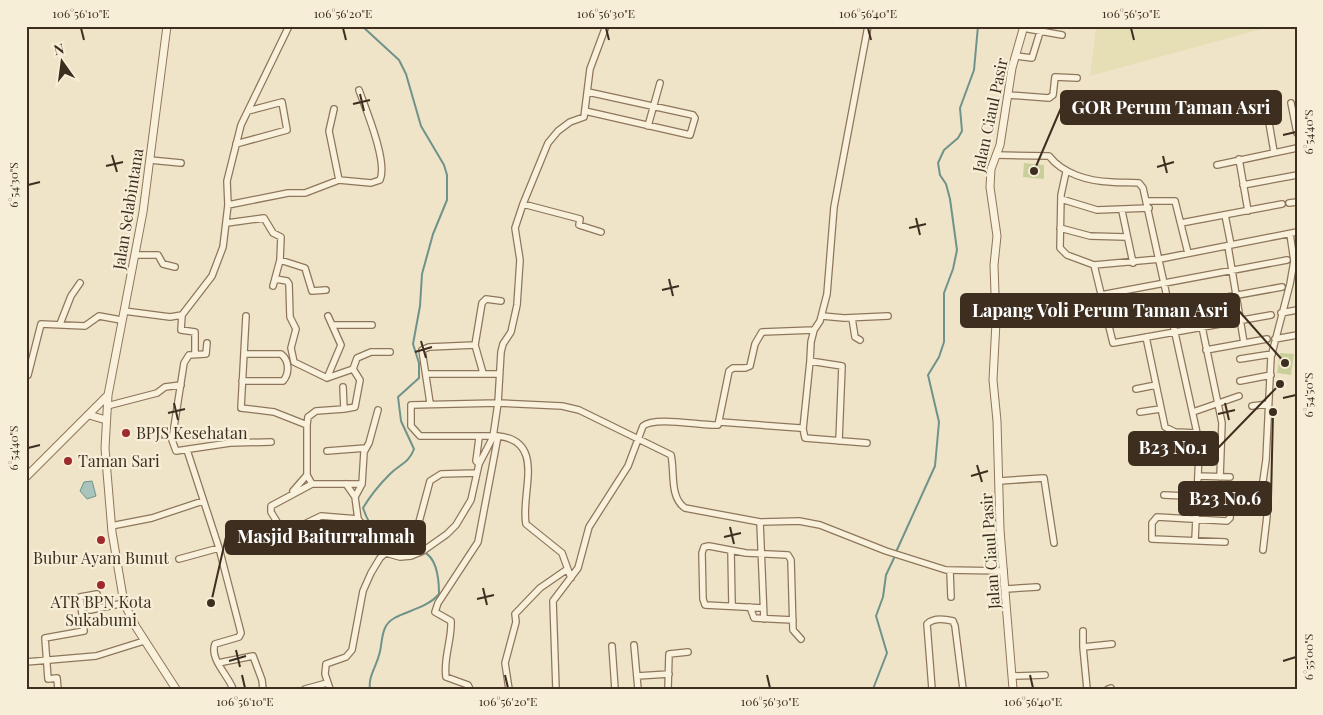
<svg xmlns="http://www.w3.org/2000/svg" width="1323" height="715" font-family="'Playfair Display',serif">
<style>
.farmland{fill:#e6deb5}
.green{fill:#c9cf9b}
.water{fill:#a9c4bc;stroke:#6f938a}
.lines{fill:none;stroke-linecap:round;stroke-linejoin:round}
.stream{stroke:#6f938a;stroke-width:2}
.minor-casing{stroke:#8d765c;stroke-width:8}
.tertiary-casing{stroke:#8d765c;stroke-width:9}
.minor{stroke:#faf1dc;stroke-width:5.5}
.tertiary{stroke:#faf1dc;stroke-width:7}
.ticks{fill:none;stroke:#3d2e20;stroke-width:2}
.poi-dot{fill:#9e2a2b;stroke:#f7eed8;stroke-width:2}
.labels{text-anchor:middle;stroke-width:4.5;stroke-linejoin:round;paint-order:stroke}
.street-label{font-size:16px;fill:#3d2e20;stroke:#f7eed8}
.poi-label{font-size:16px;fill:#3d2e20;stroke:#f7eed8;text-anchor:start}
.leader{fill:none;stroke:#3d2e20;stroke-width:2}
.callout-dot{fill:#3d2e20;stroke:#f7eed8;stroke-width:2}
.callout{fill:#3d2e20;stroke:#3d2e20;stroke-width:2}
.callout-label{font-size:18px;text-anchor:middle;font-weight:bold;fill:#fff}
.neatline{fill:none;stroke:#3d2e20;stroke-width:2}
.ticks-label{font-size:12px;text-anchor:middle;fill:#3d2e20}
</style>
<rect width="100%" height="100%" fill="#f0e4c8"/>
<path class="farmland" d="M1083 26H1273L1090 76 1096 29Z"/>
<path class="green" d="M1024 163 1044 165V179L1023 177Z
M1280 353 1294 354 1291 375 1277 373Z"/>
<path class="water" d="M92 481 96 496 87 499 80 491 84 482Z"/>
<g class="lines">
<path class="stream" d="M362 26 399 60 406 74 421 126 444 165 447 175V200L433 234 422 274 420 306 413 344 419 363V378L398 397 401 421 414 449C409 463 400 464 390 474 379 485 370 496 363 508 376 546 391 534 420 550
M896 552 935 466 939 422 928 375 939 357 944 342V293L953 269 957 250 950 199 946 184 940 175 938 163 944 150 958 138 962 131 960 108 974 70 978 26
M370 689C368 677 376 667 379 655 382 647 381 636 385 628 392 611 423 613 439 594 439 581 438 559 424 552
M873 689 887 653 876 616 883 597 886 575 895 556"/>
<defs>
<path id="minor" d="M1023 28 1062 35
M1016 56 1032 58 1040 32
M1008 95 1049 98 1053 95 1055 77 1077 78
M1291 103 1297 133
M334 109 329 131 339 180
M585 111 690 135 695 118 693 115 588 92
M1267 111 1274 152
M648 126 660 83
M236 144 287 130 282 102 248 111
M996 155 1049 156C1063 174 1088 181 1111 182 1121 183 1130 182 1139 183L1143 188 1197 433 1199 453 1195 540
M1239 159 1248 211
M150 160 181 163
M1217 165 1297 148
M1066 172 1061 195 1060 248 1067 255 1094 265 1113 343 1271 315
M1243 185 1297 175
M1061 199 1097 210 1149 208
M1147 201H1175L1188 253
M1289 203 1297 202
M523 204 580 219 579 225 601 232
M228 205 288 193H305L339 180 371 183 380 180C388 162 366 110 359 90
M1122 211 1133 263
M1225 215 1231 245
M227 223 264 218 273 233 281 237 280 260 273 286
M1181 223 1282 204
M1060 228 1090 236 1126 237
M1228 246 1244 343
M135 255H158L163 264 175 267
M280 260 305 268 312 291 326 290
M1094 265 1160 259 1297 232
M276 279 287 281 289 284 290 317 296 329 291 348 294 362 327 378 353 369 360 380 355 407 344 409
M1101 295 1287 260
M124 311 170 317 182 315 212 276 223 247 228 205 227 181 241 125 289 26
M1281 313 1297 310
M182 315 181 330 195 332V354
M246 316 241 408 274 412 307 425V475L312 484H362
M822 316 844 318 888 316
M852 318 855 337 860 340
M1106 319 1282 287
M60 324 71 296 80 283
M332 325H372
M1202 327 1222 423 1220 477
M814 330 811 342 810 361 842 366 839 441
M1146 337 1165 427 1175 432 1197 433
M1275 339 1297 335
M207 343 206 354 189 355 184 363 172 440 176 451 230 443 271 442
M1206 350 1267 339
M1240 359 1272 354
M353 369 357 358 371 352H390
M483 373 475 345 482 303 486 299 501 301
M427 374H499
M28 375 41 324 85 326 99 316 121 320
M327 378 341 345 328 316
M242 381H283C290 373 289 360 281 354H244
M1240 381 1271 375
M1136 389 1156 385
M430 403 422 350 429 347 475 345
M107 406 157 393 165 387 181 385
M1252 406 1268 404
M1140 412 1160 409
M1193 412 1239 396
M720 422 800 428 803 429 805 438 867 443
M307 425 308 417 316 411 344 409 343 387
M803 429 810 361
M187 450 219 548 241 633 239 637 215 644C209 659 229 676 233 689
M327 451 366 448
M479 464 476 461 479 438
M1198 476 1230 477
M999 481 1044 478 1054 543
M312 484 271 506V512L282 530 290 531 321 516 358 519
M346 484 355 497 358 519 386 553 400 557 411 556 423 551 447 534 456 525 471 500 479 464 493 437 498 403 501 352 503 344 511 332 517 305 520 260 515 228 523 204 548 143 558 131 570 122 584 117 590 69 606 26
M293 491 307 475
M1164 495 1229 498 1231 501 1230 518 1227 521 1157 517 1152 523V539L1225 542
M355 497 362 484 364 452 369 443 378 410
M760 522 764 619
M111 526 152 518 203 501
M1263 550 1267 516 1263 481 1266 460 1271 357 1290 284 1294 261 1290 234
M731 551 732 605
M179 559 219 548
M950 571 951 597
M571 578 562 553 526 524C520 494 547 441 498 436H420L411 426V405L498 403 562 406 579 410 671 455C675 471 669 497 685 508L760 522 799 521 820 525 886 551 946 570 1004 571
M1006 589 1037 587
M750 607 754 618 793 620
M763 608 705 605 703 599 702 553 704 547 709 546 746 553 788 555 791 560 793 630 801 639
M90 610 124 603
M1083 631V647
M634 645 638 689
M612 646 615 689
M26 662 96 656 144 641
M218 663 253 656 262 680 263 689
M637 676 669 674
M1012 676 1045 675
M58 689 57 678 48 679 45 638 84 631 80 597 97 594
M305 689 327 683
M330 689 325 674 326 664 346 657 352 650 363 591 371 573 380 558 419 522 430 481 441 474 477 473
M470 689 468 685 446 677C443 659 452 640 451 621L435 612 438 603 478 542 498 436
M509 689 505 663 516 622 515 614 540 588 566 570
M556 689 553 601 578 568 589 527 628 466 643 426C655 416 702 426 718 425L729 371 733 368H745L750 366 755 344 762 332 814 330 820 321 827 294 834 207 868 26
M668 689 669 654 688 652
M932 689 927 624C933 618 945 619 953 621L955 626 963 689
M1087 689 1083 647 1112 644
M1108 689 1111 688"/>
<path id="tertiary" d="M167 26 143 212 108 395 105 448 112 532 124 603 136 627 176 689
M89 415 106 420
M26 477 108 395
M1013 689 1000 530 997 421 993 380 996 322 994 265 997 236 990 187 991 169 1000 145 1012 68 1024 26"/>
</defs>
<use href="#minor" class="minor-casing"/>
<use href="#tertiary" class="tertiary-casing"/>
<use href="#minor" class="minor"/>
<use href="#tertiary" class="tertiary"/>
</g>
<path class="ticks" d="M81 28 84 40M343 28 346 40M606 28 609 40M868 28 871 40M1131 28 1134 40M360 94 364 111M353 104 370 100M1283 135 1296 132M112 155 117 172M1163 156 1167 173M106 166 123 162M1157 167 1174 162M28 185 40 182M916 218 920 235M909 228 926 224M669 279 673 296M662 290 679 286M421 341 426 358M415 352 432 347M1283 398 1296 395M174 403 178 420M1225 403 1229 420M168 413 185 409M1218 414 1235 410M28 448 40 445M977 465 982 482M971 476 988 471M730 527 734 544M724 537 741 533M483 588 487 605M477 599 494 595M236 650 240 667M229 661 246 656M1283 661 1296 657M242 675 245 688M505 675 508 688M767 675 770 688M1030 675 1033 688"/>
<g class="poi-dot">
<circle cx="126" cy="433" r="5"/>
<circle cx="68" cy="461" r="5"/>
<circle cx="101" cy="540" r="5"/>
<circle cx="101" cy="585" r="5"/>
</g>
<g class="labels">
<g class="street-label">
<text transform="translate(990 115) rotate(-78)" y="6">Jalan Ciaul Pasir</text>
<text transform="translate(128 209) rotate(-81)" y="6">Jalan Selabintana</text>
<text transform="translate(990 551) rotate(-94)" y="6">Jalan Ciaul Pasir</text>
</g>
<g class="poi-label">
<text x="136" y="439">BPJS Kesehatan</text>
<text x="78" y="467">Taman Sari</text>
<text x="101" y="564" text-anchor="middle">Bubur Ayam Bunut</text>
<text x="101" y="608" text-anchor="middle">ATR BPN Kota<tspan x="101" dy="18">Sukabumi</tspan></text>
</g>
</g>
<path class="leader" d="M1034 171L1061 108M1285 363L1239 311M1280 384L1218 448M1273 412L1271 499M211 603L226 537"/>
<g class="callout-dot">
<circle cx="1034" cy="171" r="5"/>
<circle cx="1285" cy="363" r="5"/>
<circle cx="1280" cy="384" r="5"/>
<circle cx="1273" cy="412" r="5"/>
<circle cx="211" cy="603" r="5"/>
</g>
<g class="callout">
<rect x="1061" y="91" width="220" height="33" rx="5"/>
<rect x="961" y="294" width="278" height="33" rx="5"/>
<rect x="1129" y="432" width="89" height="33" rx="5"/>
<rect x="1179" y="482" width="92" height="33" rx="5"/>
<rect x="226" y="521" width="199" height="33" rx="5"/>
</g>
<g class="callout-label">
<text x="1171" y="114">GOR Perum Taman Asri</text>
<text x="1100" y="317">Lapang Voli Perum Taman Asri</text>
<text x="1173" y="454">B23 No.1</text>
<text x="1225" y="505">B23 No.6</text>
<text x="326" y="543">Masjid Baiturrahmah</text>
</g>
<rect width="1323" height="715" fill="none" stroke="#f7eed8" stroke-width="55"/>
<g transform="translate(62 62) rotate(346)" stroke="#f7eed8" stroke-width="4" paint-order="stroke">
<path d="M0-4L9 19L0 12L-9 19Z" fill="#3d2e20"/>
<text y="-8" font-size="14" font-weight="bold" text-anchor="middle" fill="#3d2e20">N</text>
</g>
<rect x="28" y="28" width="1268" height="660" class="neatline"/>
<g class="ticks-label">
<text x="81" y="18">106°56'10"E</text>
<text x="343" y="18">106°56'20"E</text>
<text x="606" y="18">106°56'30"E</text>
<text x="868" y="18">106°56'40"E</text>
<text x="1131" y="18">106°56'50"E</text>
<text transform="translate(1309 132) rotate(-90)" y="4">6°54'40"S</text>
<text transform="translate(14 185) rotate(-90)" y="4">6°54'30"S</text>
<text transform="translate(1309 395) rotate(-90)" y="4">6°54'50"S</text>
<text transform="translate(14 448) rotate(-90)" y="4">6°54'40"S</text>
<text transform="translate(1309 657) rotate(-90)" y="4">6°55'00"S</text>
<text x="245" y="706">106°56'10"E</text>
<text x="508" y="706">106°56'20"E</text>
<text x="770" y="706">106°56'30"E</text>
<text x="1033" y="706">106°56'40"E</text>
</g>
</svg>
